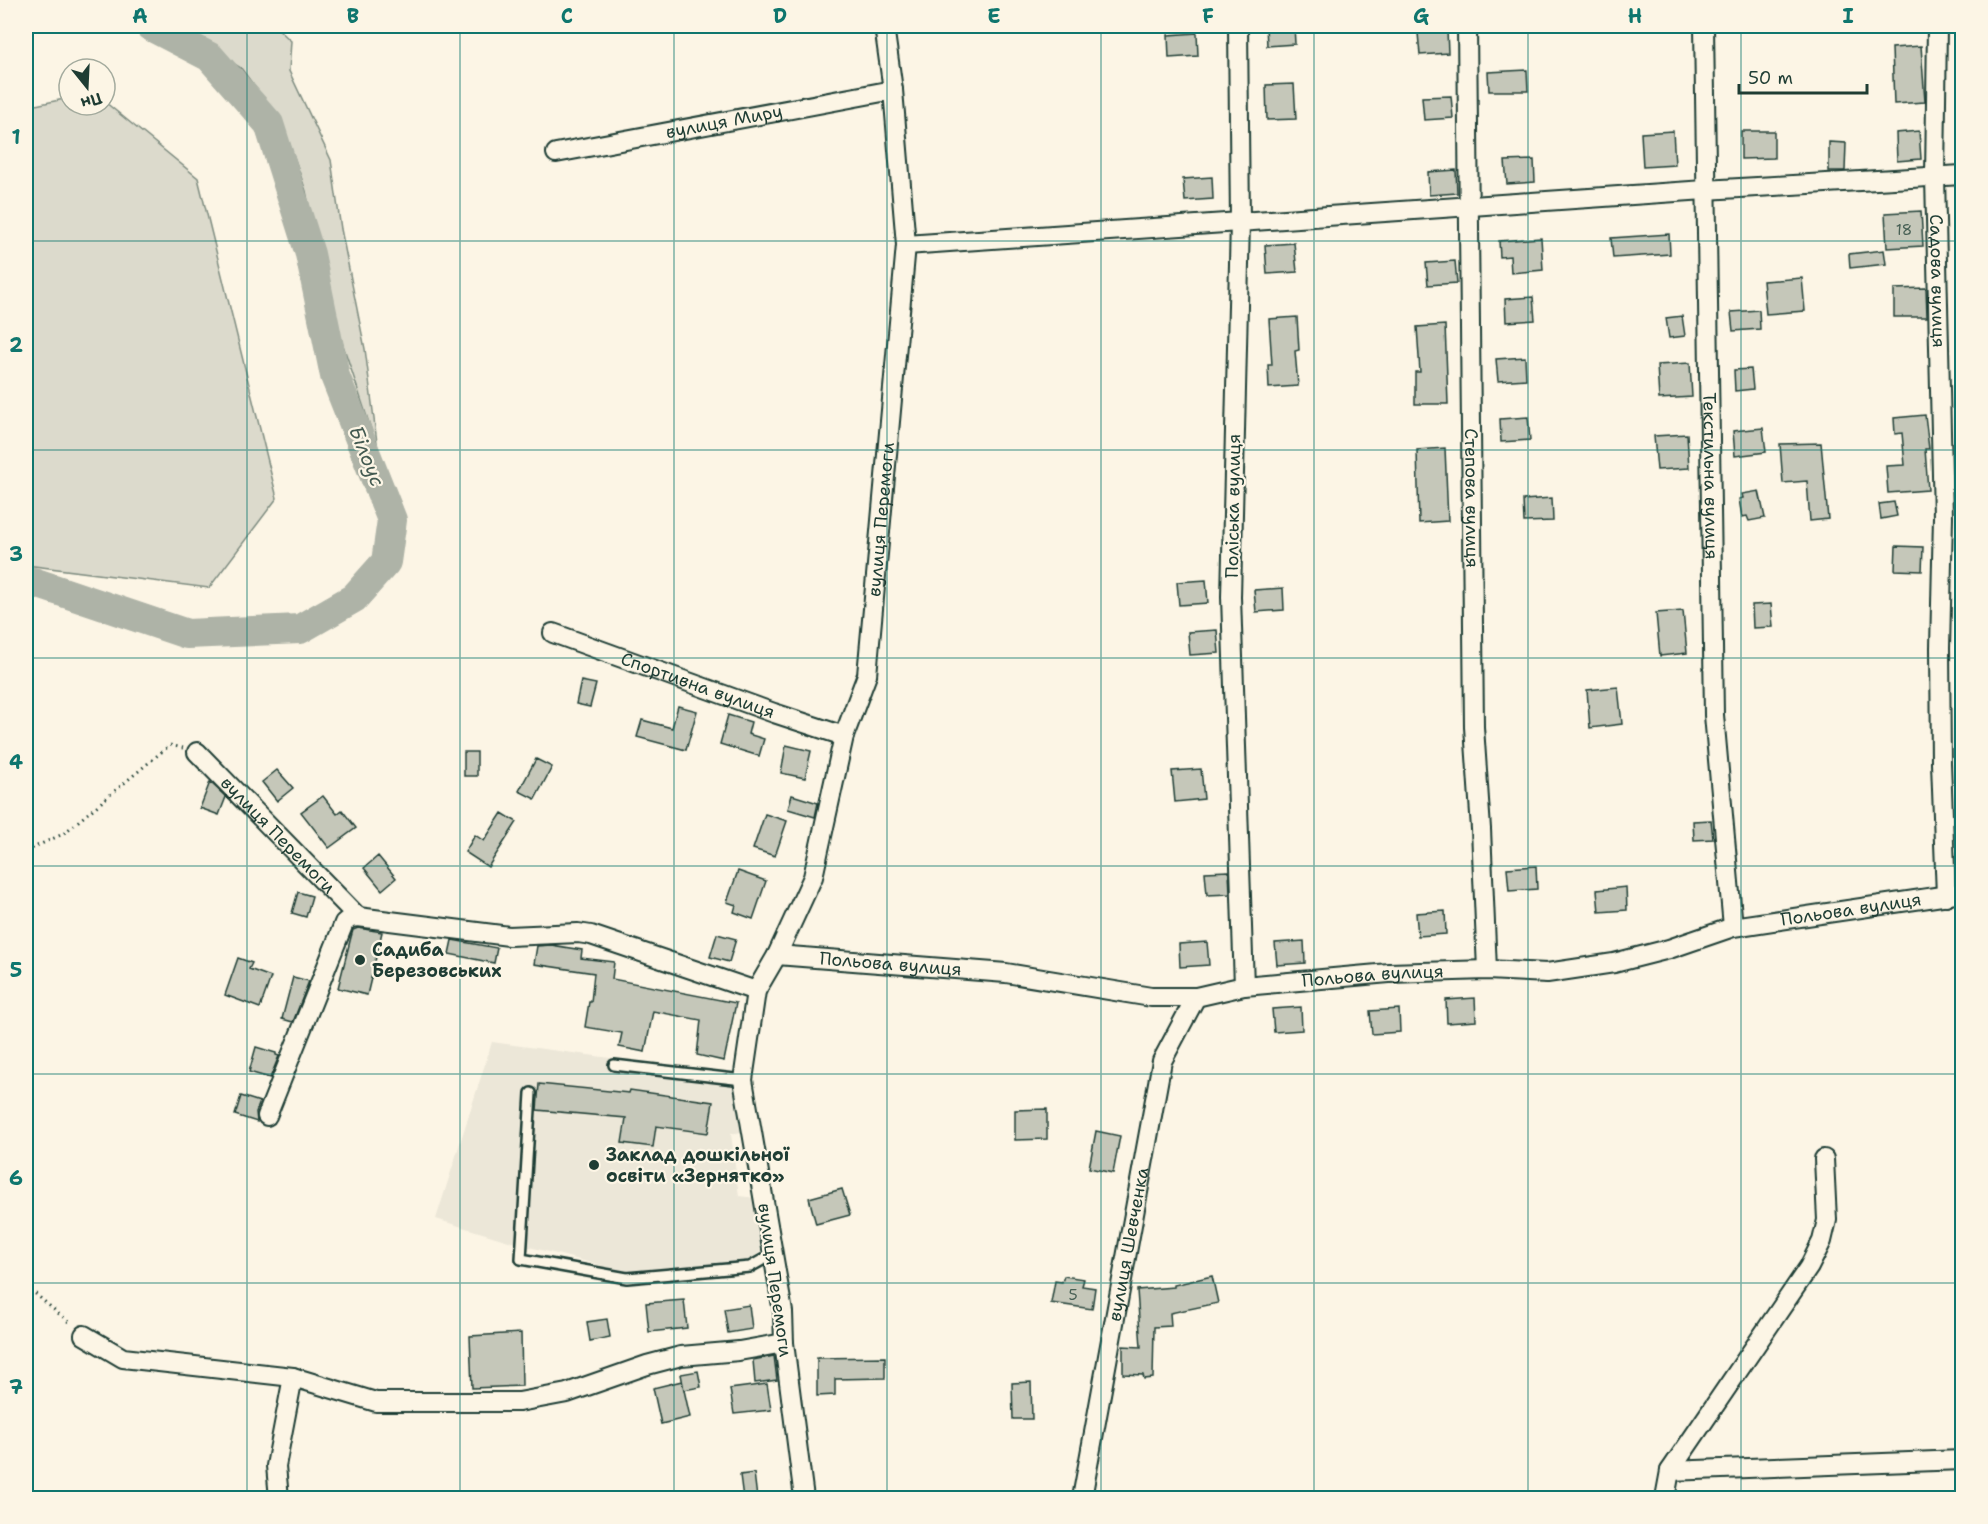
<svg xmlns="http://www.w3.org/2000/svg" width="1988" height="1524" font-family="'Shantell Sans',sans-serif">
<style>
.built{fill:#ece7d8}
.green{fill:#dcdacc;stroke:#7e8c80;stroke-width:1.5}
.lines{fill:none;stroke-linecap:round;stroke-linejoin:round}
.river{stroke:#aeb3a7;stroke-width:30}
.building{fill:#c5c7b9;stroke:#1f3d34;stroke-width:1.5}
.service-casing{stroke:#1f3d34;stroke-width:14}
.minor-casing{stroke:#1f3d34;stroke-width:22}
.path{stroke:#1f3d34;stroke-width:3;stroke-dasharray:1.5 4.5;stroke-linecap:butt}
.service{stroke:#fcf5e5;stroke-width:9}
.minor{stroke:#fcf5e5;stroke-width:18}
.grid{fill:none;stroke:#0f766e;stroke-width:1.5;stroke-opacity:0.55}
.poi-dot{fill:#1f3d34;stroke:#fcf5e5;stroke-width:2}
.labels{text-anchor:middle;stroke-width:4.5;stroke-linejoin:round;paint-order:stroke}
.number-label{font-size:15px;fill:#486055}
.street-label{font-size:18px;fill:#1f3d34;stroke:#fcf5e5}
.poi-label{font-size:18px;font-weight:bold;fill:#1f3d34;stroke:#fcf5e5;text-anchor:start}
.water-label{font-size:20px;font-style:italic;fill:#435a51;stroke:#fcf5e5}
.neatline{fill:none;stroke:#0f766e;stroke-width:2}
.grid-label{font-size:20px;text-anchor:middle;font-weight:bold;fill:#0f766e}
</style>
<rect width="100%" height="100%" fill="#fcf5e5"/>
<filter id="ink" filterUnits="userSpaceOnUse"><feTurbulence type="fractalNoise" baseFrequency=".0167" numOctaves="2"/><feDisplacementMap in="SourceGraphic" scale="12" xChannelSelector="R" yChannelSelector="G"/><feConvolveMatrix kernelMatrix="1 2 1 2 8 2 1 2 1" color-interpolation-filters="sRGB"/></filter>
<g filter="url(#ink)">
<path class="built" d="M492 1042 736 1075 746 1131 731 1134 739 1196 756 1198 763 1250 747 1261 626 1272 522 1245 436 1219Z"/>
<path class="green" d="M175 26H275L291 41 289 71 331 160 341 229 365 349 378 450 329 303 306 191 283 125 241 68Z
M69 98V105H105V102L198 178 277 498 209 588 26 565V107Z"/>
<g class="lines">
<path class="river" d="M26 582H33L187 634 300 629 354 598 386 562 392 520 335 376 310 254 269 124 210 57 150 26"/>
</g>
<path class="building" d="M1266 26H1294L1295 44 1267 46Z
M1447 31 1448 53 1420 55 1418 33Z
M1197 33 1198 56 1169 58 1168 35Z
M1921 46 1925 102 1894 104 1892 48Z
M1527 70 1528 91H1489L1488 72Z
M1294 84 1296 119 1267 120 1266 85Z
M1451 96 1453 118 1424 120 1422 97Z
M1673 131 1675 165 1643 167 1641 133Z
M1741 131H1774V158L1741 159Z
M1919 131 1921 159 1897 161 1896 133Z
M1829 142 1846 143 1845 171H1829Z
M1534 160 1535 182 1507 184 1505 161Z
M1456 170 1457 193 1429 195 1428 172Z
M1212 177 1213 199 1185 201 1183 179Z
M1921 211 1923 246 1887 248 1885 213Z
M1669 234 1670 254 1613 258 1611 238Z
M1541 238 1543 270 1511 273 1510 256 1500 257 1499 241Z
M1294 243 1297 272 1267 274 1265 245Z
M1884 250 1886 264 1850 268 1849 254Z
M1455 261 1457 283 1428 285 1426 263Z
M1802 278 1805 311 1766 314 1763 281Z
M1926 288 1927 317H1894V289Z
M1533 297 1535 320 1506 322 1505 299Z
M1759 310 1760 329 1733 331 1731 312Z
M1682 316 1685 336 1669 338 1666 318Z
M1297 317 1299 350 1295 351 1298 386 1269 388 1268 365H1272L1269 319Z
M1445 325 1448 404H1415V372H1420L1417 327Z
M1525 357 1526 379 1498 381 1496 359Z
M1690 363 1692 397 1659 399 1657 365Z
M1751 369 1753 389 1735 391 1734 370Z
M1925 415 1929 449H1925L1928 490 1888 493 1886 466 1905 465 1902 433 1895 434 1894 418Z
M1528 417 1530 440 1501 442 1500 419Z
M1763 428 1766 452 1735 456 1733 431Z
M1687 434 1689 468 1657 470 1654 436Z
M1821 443 1828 519 1810 521 1807 481 1783 483 1780 444Z
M1445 448 1448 521 1419 523 1417 450Z
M1759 491 1765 518 1749 521 1747 516 1742 517 1739 499 1743 498 1742 494Z
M1552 498 1553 521 1524 522 1523 500Z
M1894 502 1897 516 1881 519 1879 504Z
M1896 546 1923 547 1922 571 1895 570Z
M1206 580 1208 603 1179 605 1177 582Z
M1283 588 1284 610 1256 612 1254 590Z
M1771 604 1773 627 1753 628 1752 605Z
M1683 611 1687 653 1660 656 1656 613Z
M1217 630 1219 653 1190 655 1188 632Z
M581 681 596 684 590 707 576 704Z
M1618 687 1622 724 1590 728 1587 690Z
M678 706 697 711 686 750 637 737 642 720 672 728Z
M728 715 751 722 748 734 764 739 759 756 720 744Z
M786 745 811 751 805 778 781 773Z
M464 752H477V776H464Z
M536 759 552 767 535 799 519 791Z
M1201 769 1204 799 1175 802 1172 771Z
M277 770 293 788 277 801 262 782Z
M210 782 226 797 219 815 200 808Z
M792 795 818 803 815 817 788 809Z
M323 796 337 814 342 810 356 828 329 848 301 812Z
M502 813 517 822 488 867 465 852 475 835 484 841Z
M765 814 787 821 775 856 753 849Z
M1711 820 1713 839 1694 840 1693 821Z
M378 856 396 878 382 890 364 868Z
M1536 866 1537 889 1509 891 1507 868Z
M738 871 766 881 753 919 734 912 736 905 727 902Z
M1229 871 1230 894 1207 895 1205 872Z
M1626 887 1627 910 1599 912 1597 890Z
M298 892 312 896 306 917 292 913Z
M1445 911 1446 934 1418 936 1416 913Z
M358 928 382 932 367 995 338 988 351 937 353 930Z
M717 934 736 939 729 962 710 957Z
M452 940 497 948 494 963 449 954Z
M1304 941 1305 963 1277 965 1275 943Z
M1207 942 1209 965 1180 967 1179 944Z
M551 945 582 950 581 958 614 962 612 979 736 1003 724 1061 697 1055 701 1020 653 1011 645 1052 619 1047 622 1033 585 1027 589 1002H591L594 973 534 964 537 946Z
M238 958 252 963 249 969 271 977 260 1008 225 995Z
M293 977 309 981 293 1022 282 1019Z
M1475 998 1476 1021 1447 1023 1446 1000Z
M1301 1007 1302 1030 1274 1032 1272 1009Z
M1399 1009 1400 1032 1372 1034 1370 1011Z
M256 1047 276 1053V1055L279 1056 270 1078 249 1072Z
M539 1084 629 1093 630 1090 713 1102 708 1133 656 1126 653 1147 622 1143 626 1118 537 1110Z
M241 1096 260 1102 256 1112 257 1122 235 1115Z
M1047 1109V1139L1015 1140V1110Z
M1096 1131 1120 1136 1113 1173 1089 1168Z
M842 1189 850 1215 816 1224 809 1198Z
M1064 1276 1084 1279 1082 1286 1095 1288 1092 1309 1051 1303 1055 1281 1062 1282Z
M1212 1276 1218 1303 1170 1313 1171 1326 1154 1327 1153 1378 1144 1379 1143 1375 1123 1374V1346L1141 1347 1137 1290 1174 1287V1285Z
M684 1300 687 1328 649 1332 646 1303Z
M749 1305 752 1329 728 1333 724 1309Z
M607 1319 610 1337 590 1341 587 1322Z
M521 1333 522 1386 472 1388 470 1336Z
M774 1356 777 1380 755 1383 753 1360Z
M885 1357V1378L835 1379V1395L817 1396V1358Z
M698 1371 701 1387 684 1390 681 1374Z
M682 1381 690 1417 661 1424 653 1388Z
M1031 1382 1032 1419H1013L1012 1383Z
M767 1384 771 1410 734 1414 730 1389Z
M754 1473 757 1498H743L740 1475Z"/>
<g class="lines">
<defs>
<path id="service" d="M614 1065 743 1080
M531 1093 521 1259 627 1278 750 1267 773 1254"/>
<g id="minor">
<path d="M1238 26 1240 222 1231 597 1244 986"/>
<path id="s1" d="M1467 26 1474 727 1481 829 1487 970"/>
<path id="s2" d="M1704 26 1714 715 1733 927"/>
<path id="s3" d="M1937 26 1935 177 1943 517 1940 648 1941 763 1946 896"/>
<path id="s4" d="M556 153 893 90"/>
<path d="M906 245 1705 190 1962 175"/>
<path id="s5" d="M553 633 774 713 844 736"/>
<path id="s6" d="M197 752 358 917 350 918 344 923 267 1116"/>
<path d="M358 917 509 936 578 933 591 935 756 991"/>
<path id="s7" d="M777 955 1006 973 1151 997H1196L1244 986 1389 973 1487 970 1547 973 1614 963 1669 949 1733 927 1962 893"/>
<path d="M84 1335 123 1358 293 1377 376 1402H519L567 1393 647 1365 681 1356 739 1351 784 1343"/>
<path d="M1670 1471 1962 1460"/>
<path d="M279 1498 276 1466 293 1377"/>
<path id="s8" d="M804 1498 784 1343 783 1312 743 1080 756 991 777 955 813 877 844 736 867 675 906 245 893 90 884 26"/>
<path id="s9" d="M1082 1498 1162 1061 1196 997"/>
<path d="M1665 1498 1670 1471 1809 1267 1822 1241 1827 1220 1824 1159"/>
</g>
</defs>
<use href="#service" class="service-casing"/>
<use href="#minor" class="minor-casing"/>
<path class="path" d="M26 851 63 834 170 745 183 748
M26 1286 71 1324"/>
<use href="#service" class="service"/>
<use href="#minor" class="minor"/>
</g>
</g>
<path class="grid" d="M247 26V1498M460 26V1498M674 26V1498M887 26V1498M1101 26V1498M1314 26V1498M1528 26V1498M1741 26V1498M26 241H1962M26 450H1962M26 658H1962M26 866H1962M26 1074H1962M26 1283H1962"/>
<g class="poi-dot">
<circle cx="360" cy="960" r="6"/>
<circle cx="594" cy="1165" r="6"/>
</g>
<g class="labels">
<g class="number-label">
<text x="1904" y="235">18</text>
<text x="1073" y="1300">5</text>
</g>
<g class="street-label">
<text dy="6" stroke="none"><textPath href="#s4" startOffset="171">вулиця Миру</textPath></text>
<text dy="6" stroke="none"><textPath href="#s3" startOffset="255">Садова вулиця</textPath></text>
<text dy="6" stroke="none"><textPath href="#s2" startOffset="450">Текстильна вулиця</textPath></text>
<text dy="6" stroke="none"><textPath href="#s1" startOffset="472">Степова вулиця</textPath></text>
<text transform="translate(1233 506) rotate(-89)" y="6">Поліська вулиця</text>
<text dy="6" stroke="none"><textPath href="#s8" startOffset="1006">вулиця Перемоги</textPath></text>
<text dy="6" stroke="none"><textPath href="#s5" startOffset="154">Спортивна вулиця</textPath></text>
<text dy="6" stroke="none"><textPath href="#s6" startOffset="116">вулиця Перемоги</textPath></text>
<text dy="6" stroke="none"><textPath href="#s7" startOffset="1086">Польова вулиця</textPath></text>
<text dy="6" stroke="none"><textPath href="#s7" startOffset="114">Польова вулиця</textPath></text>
<text dy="6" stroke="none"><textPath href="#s7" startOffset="600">Польова вулиця</textPath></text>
<text dy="6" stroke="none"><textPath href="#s9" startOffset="258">вулиця Шевченка</textPath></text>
<text transform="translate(775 1280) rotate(82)" y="6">вулиця Перемоги</text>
</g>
<g class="poi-label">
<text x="372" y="956">Садиба<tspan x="372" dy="21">Березовських</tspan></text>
<text x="606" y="1161">Заклад дошкільної<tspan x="606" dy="21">освіти «Зернятко»</tspan></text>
</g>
<g class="water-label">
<text transform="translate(367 456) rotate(68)" y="7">Білоус</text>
</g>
</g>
<rect width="1988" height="1524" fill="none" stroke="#fcf5e5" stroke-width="66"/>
<g transform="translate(87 87) rotate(162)"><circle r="28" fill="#fcf5e5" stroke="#a4ab9e" stroke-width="1.5"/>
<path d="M0-4.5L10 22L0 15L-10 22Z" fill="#1f3d34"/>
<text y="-9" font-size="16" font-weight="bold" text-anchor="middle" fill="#1f3d34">Пн</text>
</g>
<path d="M1739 84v9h128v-9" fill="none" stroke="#1f3d34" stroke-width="3"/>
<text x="1748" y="84" font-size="18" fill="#1f3d34" stroke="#fcf5e5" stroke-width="4.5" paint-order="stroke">50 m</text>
<rect x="33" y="33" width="1922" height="1458" class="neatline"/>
<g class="grid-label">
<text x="140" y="23">A</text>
<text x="353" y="23">B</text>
<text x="567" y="23">C</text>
<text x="780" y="23">D</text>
<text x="994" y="23">E</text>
<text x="1208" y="23">F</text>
<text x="1421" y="23">G</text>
<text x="1635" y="23">H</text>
<text x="1848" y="23">I</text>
<text x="16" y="144">1</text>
<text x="16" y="352">2</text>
<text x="16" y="561">3</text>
<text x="16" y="769">4</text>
<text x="16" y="977">5</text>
<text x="16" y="1185">6</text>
<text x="16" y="1394">7</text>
</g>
</svg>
